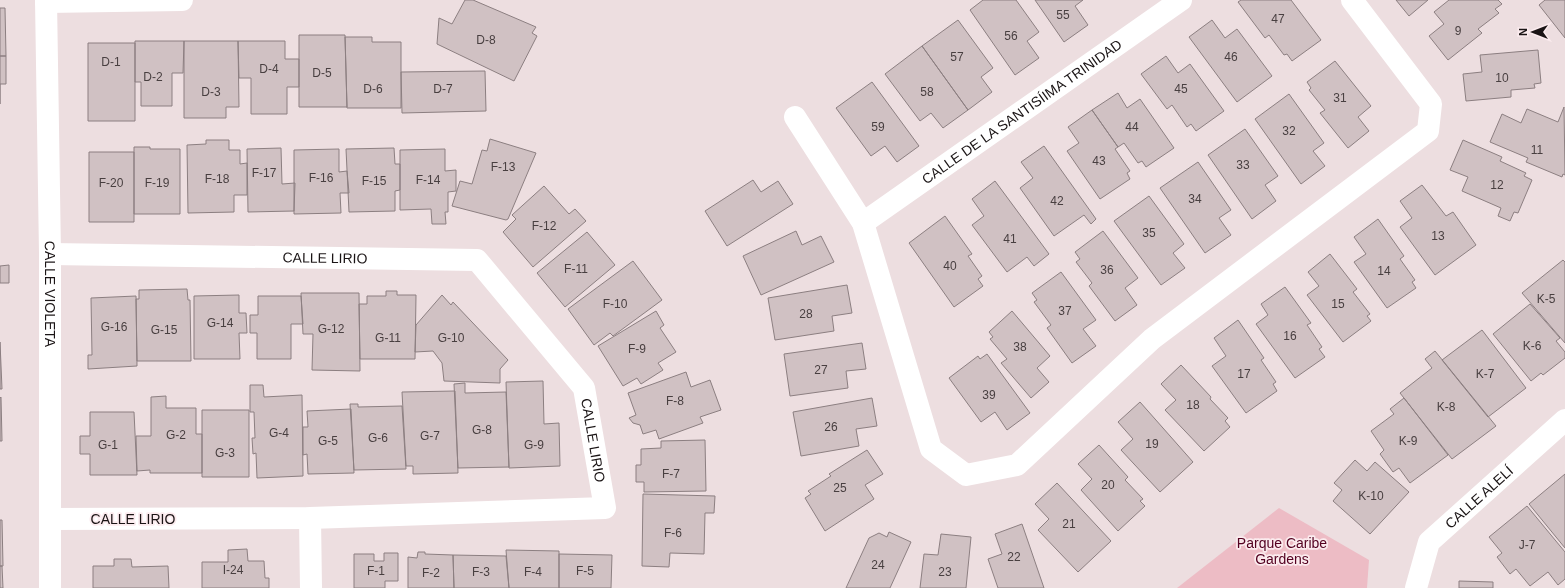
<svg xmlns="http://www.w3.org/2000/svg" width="1565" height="588" font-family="Arial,sans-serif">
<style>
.green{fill:#edbcc5}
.building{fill:#d0c1c3;stroke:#8c7f81}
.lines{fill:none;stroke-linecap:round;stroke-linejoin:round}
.minor{stroke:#fff;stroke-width:22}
.labels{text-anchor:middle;stroke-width:3.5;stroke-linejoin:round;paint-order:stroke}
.number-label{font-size:12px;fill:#483f40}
.street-label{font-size:14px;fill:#1a1415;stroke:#fbebee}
.park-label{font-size:14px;fill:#530020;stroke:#fbebee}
</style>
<rect width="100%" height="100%" fill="#eddee0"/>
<path class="green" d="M1279 508 1369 560 1367 588H1177Z"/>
<path class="building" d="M465 0H473L536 27 532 33 537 36 514 81 437 44 439 18 452 24Z
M983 0H1016L1039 32 1027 41 1039 58 1015 75 970 10Z
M1035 0H1083L1075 6 1088 25 1064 42Z
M1241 0H1291L1321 40 1292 61 1287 54 1284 55 1269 35 1265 38 1238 2Z
M1396 0H1428L1409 16Z
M1449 0H1498L1502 4 1495 9 1499 13 1478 29 1482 33 1448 60 1429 36 1444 24 1434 12Z
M1545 0H1565V38L1539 5Z
M0 8H5L6 56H0Z
M958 20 993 68 981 77 992 92 968 110 922 46Z
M1212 20 1225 38 1237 29 1272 76 1237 102 1189 37Z
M299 35H345L347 107H299Z
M345 37H372V42H401V108H347Z
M135 41H184L183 73H172V106H141V82H135Z
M184 41H238L239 107H226V118H184Z
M238 41H285V59H299V87H287V114H251V78H239Z
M88 43H135V121H88Z
M922 46 968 110 943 128 931 113 920 121 885 74Z
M1538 50 1541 83 1534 84 1535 88 1511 90V97L1466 101 1463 74 1482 72 1480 55Z
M0 56H6V84H0V104Z
M1166 56 1178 73 1190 64 1224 111 1196 131 1191 124 1187 127 1172 105 1167 109 1141 74Z
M1335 61 1371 106 1358 117 1369 131 1348 148 1320 113 1325 110 1309 90 1311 88 1307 82Z
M485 71 486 111 402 113 401 72Z
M872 82 919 146 897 162 885 146 871 156 836 108Z
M1118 93 1127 108 1140 99 1174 148 1146 167 1142 161 1138 163 1124 143 1118 147 1092 110Z
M1289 94 1324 143 1313 151 1325 166 1301 184 1255 119Z
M1564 107 1565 175 1563 174 1562 177 1526 162 1528 158 1490 142 1502 114 1521 123 1527 109 1558 122Z
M1092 110 1118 147 1115 149 1130 171 1127 173 1130 179 1100 199 1067 151 1079 143 1068 127Z
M1245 129 1278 176 1265 185 1276 201 1252 219 1208 155Z
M490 139 536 153 508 219 506 220 452 206 460 181 472 184 482 150 487 151Z
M206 140H229V150H240V164L247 163V195H234V212L188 213 187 145 206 144Z
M1463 140 1502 157 1500 161 1526 173 1524 176 1532 180 1518 213 1514 212 1510 221 1498 216 1501 208 1462 191 1468 177 1450 170Z
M1044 146 1096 219 1091 224 1084 215 1054 236 1020 188 1033 178 1021 162Z
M134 147H150V149H180V214H134Z
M281 148 282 184 295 183 294 211 248 212 247 149Z
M394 148 395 164H400V190L395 191V211L349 212 346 149Z
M339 149V172L347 171 349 193H340L341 213 294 214V150Z
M445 149V171L456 170V191L448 192V212H445L446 224H432L431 209 400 210V150Z
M89 152H134V222H89Z
M1198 162 1231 210 1219 218 1231 235 1205 253 1160 188Z
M753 180 761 192 778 181 793 204 727 246 705 211Z
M995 181 1049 254 1034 266 1027 257 1007 272 972 225 984 216 972 199Z
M1422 185 1446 216 1453 212 1476 245 1435 275 1400 227 1412 218 1400 201Z
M544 186 569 214 575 209 586 221 533 267 503 232 516 219 512 215Z
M1149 196 1184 244 1173 253 1185 268 1161 285 1114 221Z
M945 216 972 254 968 256 982 276 978 279 983 286 954 307 909 243Z
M1378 219 1404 256 1400 259 1415 280 1412 282 1416 288 1387 308 1354 262 1366 254 1354 237Z
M796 231 802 245 821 236 834 262 761 295 743 256Z
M1103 231 1138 278 1125 288 1137 305 1115 321 1089 286 1092 283 1076 262 1080 259 1075 252Z
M587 232 615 265 565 307 537 273Z
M1330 254 1357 289 1353 292 1370 314 1367 316 1371 321 1343 342 1307 295 1319 286 1308 272Z
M1563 260 1565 262V343L1522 293Z
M633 261 662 300 613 336 610 333 594 345 568 309Z
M9 265V283H0V266Z
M1061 272 1096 320 1083 329 1096 346 1072 363 1047 328 1051 325 1034 302 1037 300 1032 293Z
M847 285 852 313 832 316 834 331 775 340 768 298Z
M1285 287 1311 323 1307 325 1322 347 1319 349 1325 357 1295 378 1256 324 1268 315 1261 304Z
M187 289 188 300H190L191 361H137L136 299H139V290Z
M386 291H397V295H416L415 359H360L359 304H367V296H386Z
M301 293H359L360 371 312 370 313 334H303Z
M239 295V313H246L247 333H239L240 359H194V296Z
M442 295 451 305 453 302 508 360 500 369V383L444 381 442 363 433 351 415 352 416 325Z
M136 296 137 366 88 369V355H92L91 298Z
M258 296H301L303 324H291V359H257V333H250V315H258Z
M1530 304 1560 338 1556 341 1565 352V358L1543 375 1541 373 1531 381 1493 334Z
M656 311 664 325 660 328 676 352 658 363 663 370 641 384 637 378 623 386 598 346Z
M1012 311 1050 356 1037 368 1049 382 1031 398 1001 363 1007 359 990 339 993 337 989 332Z
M1238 320 1264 358 1261 360 1276 382 1273 384 1277 391 1246 413 1212 366 1226 356 1214 338Z
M1482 330 1526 388 1488 417 1442 360Z
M0 342 2 389H0Z
M862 343 866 369 846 371 848 388 790 396 784 354Z
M1435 351 1496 426 1452 459 1400 393 1432 368 1425 359Z
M987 354 1030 413 1007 430 995 412 981 422 949 378 978 356 980 359Z
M1181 365 1211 397 1210 399 1228 418 1225 421 1230 427 1204 451 1165 410 1176 400 1161 384Z
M686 372 691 387 710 380 721 410 700 417 703 423 659 439 656 430 643 434 640 425 633 423 629 418 636 415 628 393Z
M543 381 544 424 559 423 560 466 509 468 506 382Z
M465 383V393L506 392 509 467 458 468 454 384Z
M250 385H263L264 397 302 395 303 476 257 478 256 453 253 454 252 438H255L254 412H250Z
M455 391 458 473 413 474V466H406L402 392Z
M166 396V408H196V434H202V473H150V470L137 471 136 436H151V397Z
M1 397 2 441H0V398Z
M872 398 877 426 856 429 859 446 801 456 793 412Z
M1404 398 1448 455 1410 483 1399 468 1393 472 1380 454 1384 450 1371 431 1394 414 1390 409Z
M1140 402 1193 462 1160 492 1121 450 1133 439 1118 422Z
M350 404H358V407L402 406 406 469 354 470Z
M351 409 354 473 308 474 307 454 303 455V427H308L307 411Z
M202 410H249V477H202Z
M90 412H134L137 475H90V454H80V436H90Z
M705 440 706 491 644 492V482H636V465H641V449L661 448V441Z
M1099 445 1128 477 1125 480 1143 499 1140 501 1145 506 1118 531 1081 490 1092 479 1078 464Z
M867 450 883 474 865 485 874 499 825 531 805 498 811 494 808 491 831 476 829 474Z
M1355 460 1367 471 1375 462 1409 492 1370 534 1333 501 1342 490 1334 483Z
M1565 474V548L1529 504Z
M1057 483 1111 541 1078 572 1038 530 1049 519 1035 504Z
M643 494 715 496 714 513H705L704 554 670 553 669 567 642 566Z
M1527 506 1565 552V579L1558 585 1548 572 1530 586 1516 569 1510 574 1497 557 1502 553 1489 537Z
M0 520H2L3 566H0Z
M1022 524 1044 588H998L988 559 1002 554 995 534Z
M889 532 911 542 890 588H846L869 538 879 533 887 537Z
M941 534 971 537 966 588H920L924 554 938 555Z
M247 549 248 561H264L265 578H269V588H202V562H228V550Z
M506 550 559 551V588H509Z
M418 552H425V554L453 555 454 588H408V557L417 558Z
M384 553H398V581H385V588H354V554H374V561H384Z
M559 554 612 555 611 588H559Z
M453 555 506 556 509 588H454Z
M114 559H131L132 567 168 566 169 588H93V566H114Z
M0 566H2L3 588H0Z
M1459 581 1493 582V588H1459Z"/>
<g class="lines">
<g class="minor">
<path id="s1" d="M46 0 50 254V588"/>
<path d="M46 2 182 0"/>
<path d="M795 117 863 223 931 449 966 475 1017 465 1152 339 1428 131 1431 104 1352 0"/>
<path id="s2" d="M863 223 1181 0"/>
<path id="s3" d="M50 254 477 260 584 388 605 508 310 518 50 519"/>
<path d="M310 518 311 588"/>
<path id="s4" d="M1416 588 1429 542 1565 420"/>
</g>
</g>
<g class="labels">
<g class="number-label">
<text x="1063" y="19">55</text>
<text x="1278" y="23">47</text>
<text x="1458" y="35">9</text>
<text x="1011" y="40">56</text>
<text x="486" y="44">D-8</text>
<text x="957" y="61">57</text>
<text x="1231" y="61">46</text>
<text x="111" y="66">D-1</text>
<text x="269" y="73">D-4</text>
<text x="322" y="77">D-5</text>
<text x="153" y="81">D-2</text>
<text x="1502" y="82">10</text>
<text x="373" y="93">D-6</text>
<text x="443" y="93">D-7</text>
<text x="1181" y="93">45</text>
<text x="211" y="96">D-3</text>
<text x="927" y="96">58</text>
<text x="1340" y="102">31</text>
<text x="878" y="131">59</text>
<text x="1132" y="131">44</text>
<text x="1289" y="135">32</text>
<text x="1537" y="154">11</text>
<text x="1099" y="165">43</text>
<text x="1243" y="169">33</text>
<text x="503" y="171">F-13</text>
<text x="264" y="177">F-17</text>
<text x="321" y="182">F-16</text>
<text x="217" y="183">F-18</text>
<text x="428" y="184">F-14</text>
<text x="374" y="185">F-15</text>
<text x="111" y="187">F-20</text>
<text x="157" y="187">F-19</text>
<text x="1497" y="189">12</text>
<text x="1195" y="203">34</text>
<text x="1057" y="205">42</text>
<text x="544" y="230">F-12</text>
<text x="1149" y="237">35</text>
<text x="1438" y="240">13</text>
<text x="1010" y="243">41</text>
<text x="950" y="270">40</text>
<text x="576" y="273">F-11</text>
<text x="1107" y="274">36</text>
<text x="1384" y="275">14</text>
<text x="1546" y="303">K-5</text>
<text x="615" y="308">F-10</text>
<text x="1338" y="308">15</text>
<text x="1065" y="315">37</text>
<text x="806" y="318">28</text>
<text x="220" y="327">G-14</text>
<text x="114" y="331">G-16</text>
<text x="331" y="333">G-12</text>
<text x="164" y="334">G-15</text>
<text x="1290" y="340">16</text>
<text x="388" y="342">G-11</text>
<text x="451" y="342">G-10</text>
<text x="1532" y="350">K-6</text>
<text x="1020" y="351">38</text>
<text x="637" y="353">F-9</text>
<text x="821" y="374">27</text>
<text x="1244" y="378">17</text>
<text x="1485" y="378">K-7</text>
<text x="989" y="399">39</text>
<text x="675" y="405">F-8</text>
<text x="1193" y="409">18</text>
<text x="1446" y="411">K-8</text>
<text x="831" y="431">26</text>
<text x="482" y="434">G-8</text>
<text x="279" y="437">G-4</text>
<text x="176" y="439">G-2</text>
<text x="430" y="440">G-7</text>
<text x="378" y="442">G-6</text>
<text x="328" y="445">G-5</text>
<text x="1408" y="445">K-9</text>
<text x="1152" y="448">19</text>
<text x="108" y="449">G-1</text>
<text x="534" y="449">G-9</text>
<text x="225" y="457">G-3</text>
<text x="671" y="478">F-7</text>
<text x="1108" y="489">20</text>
<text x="840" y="492">25</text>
<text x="1371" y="500">K-10</text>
<text x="1069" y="528">21</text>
<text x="673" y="537">F-6</text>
<text x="1527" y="549">J-7</text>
<text x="1014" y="561">22</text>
<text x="878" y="569">24</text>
<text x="233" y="574">I-24</text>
<text x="376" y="575">F-1</text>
<text x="585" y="575">F-5</text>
<text x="481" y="576">F-3</text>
<text x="533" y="576">F-4</text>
<text x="945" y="576">23</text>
<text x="431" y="577">F-2</text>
</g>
<g class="street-label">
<text dy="5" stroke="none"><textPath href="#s2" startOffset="194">CALLE DE LA SANTISÍIMA TRINIDAD</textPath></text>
<text dy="5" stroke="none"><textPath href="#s3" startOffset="275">CALLE LIRIO</textPath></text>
<text dy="5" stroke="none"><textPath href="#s1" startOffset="294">CALLE VIOLETA</textPath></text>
<text dy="5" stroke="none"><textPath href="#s3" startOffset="647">CALLE LIRIO</textPath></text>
<text dy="5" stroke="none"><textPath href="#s4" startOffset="115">CALLE ALELÍ</textPath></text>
<text x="133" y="524">CALLE LIRIO</text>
</g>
<g class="park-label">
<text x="1282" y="548">Parque Caribe<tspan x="1282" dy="16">Gardens</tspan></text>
</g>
</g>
<g transform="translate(1533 32) rotate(270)" stroke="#fbebee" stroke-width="3" paint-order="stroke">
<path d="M0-3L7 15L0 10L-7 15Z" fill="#1a1415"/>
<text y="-6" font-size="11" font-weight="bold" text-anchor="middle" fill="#1a1415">N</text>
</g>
</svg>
